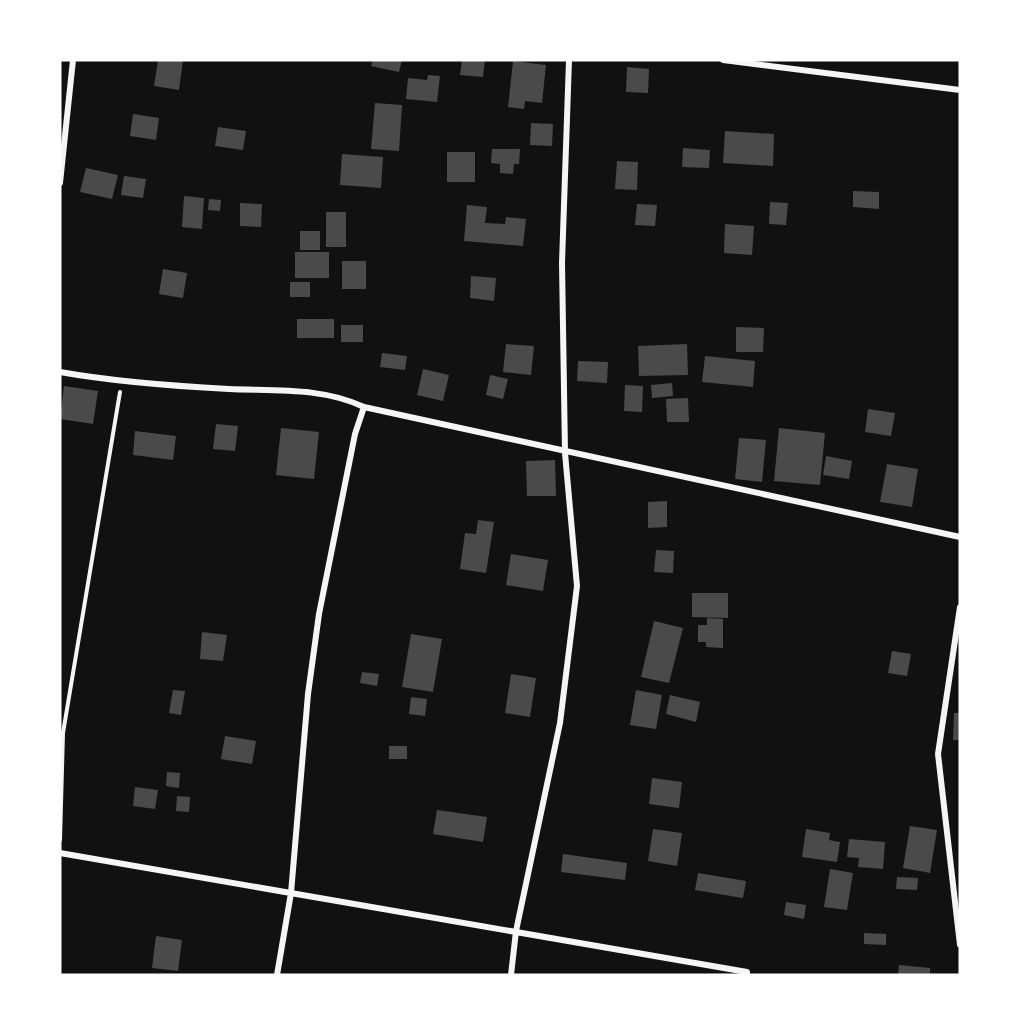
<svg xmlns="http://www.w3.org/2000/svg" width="1020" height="1035" font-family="'IBM Plex Serif',serif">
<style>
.building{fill:#4a4a4a}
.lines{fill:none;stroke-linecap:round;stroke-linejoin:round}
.path{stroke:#f5f5f5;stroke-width:4}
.minor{stroke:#f5f5f5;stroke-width:6}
</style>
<rect width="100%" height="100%" fill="#111"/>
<path class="building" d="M158 60H183L179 90 154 86Z
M373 60H402L399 72 371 66Z
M462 60H485L483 77 460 75Z
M513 61 546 65 542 103 525 101 524 109 508 107Z
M627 67 649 69 648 93 626 92Z
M428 75 440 76 437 102 406 99 408 78 427 80Z
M375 103 402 105 399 151 371 149Z
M133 114 159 118 156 140 130 136Z
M531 123 553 124 552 146 530 145Z
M218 127 246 131 243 150 215 146Z
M725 131 774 134 773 166 723 163Z
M683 148 710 150 709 168 682 167Z
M492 149H520L519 164H514L513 174 500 173V164L491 163Z
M447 152H475V182H447Z
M342 154 383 157 381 188 340 185Z
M617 161 638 162 637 190 615 189Z
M86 168 118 175 112 199 80 192Z
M124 176 146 179 143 198 121 195Z
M853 191 879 192V209L853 207Z
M184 196 204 198 202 229 182 227Z
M209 199 221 200 220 211 208 210Z
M770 202 788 203 786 225 769 224Z
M240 203 262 204 261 227 240 226Z
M637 204 657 205 655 226 635 225Z
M467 205 487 207 485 223 505 224 506 217 526 219 523 246 464 241Z
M326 212H346V247H326Z
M725 224 754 226 752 255 724 253Z
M300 231H320V250H300Z
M295 252H329V278H295Z
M342 261H366V289H342Z
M163 269 187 273 183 298 159 294Z
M471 276 496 278 494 301 470 298Z
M290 282H310V297H290Z
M297 319H334V338H297Z
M341 325H363V342H341Z
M736 327 764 328 763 352H736Z
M506 344 534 346 531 375 503 372Z
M687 344 688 375 639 376 638 346Z
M382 353 407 356 405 370 380 367Z
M705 356 755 361 753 387 702 382Z
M578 361 608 362 607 383 577 381Z
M423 369 449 375 443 401 417 395Z
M490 375 508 379 503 399 486 395Z
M672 383 673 396 652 398 651 385Z
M625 385 643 386 642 412 624 411Z
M64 386 98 391 93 424 60 419Z
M688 398 689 422H667L666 399Z
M868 409 895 413 891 436 865 432Z
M216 424 238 426 235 451 213 449Z
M281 428 319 432 314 479 276 475Z
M779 428 825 433 820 485 774 481Z
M135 431 176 436 173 460 133 455Z
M739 438 766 440 762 482 735 479Z
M826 456 852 461 849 479 823 475Z
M555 460 556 496H527L526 461Z
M887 464 918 469 912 507 880 502Z
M667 501V527L648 528V502Z
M478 520 494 522 486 573 460 569 465 533 476 534Z
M656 550 674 551 673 573 654 572Z
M511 554 548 560 543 591 506 585Z
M692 593H728V618L692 617Z
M707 618 723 619V648L706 647V642H698V625H707Z
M654 621 683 628 669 683 641 677Z
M202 632 227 635 223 661 200 659Z
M411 634 442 639 433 692 402 687Z
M892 651 911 654 907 676 888 673Z
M362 672 379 674 377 686 360 683Z
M511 674 536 678 530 717 505 713Z
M173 690 185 691 181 715 169 713Z
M636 690 662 695 656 729 630 725Z
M670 695 700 702 696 722 666 714Z
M411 697 427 699 425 716 409 714Z
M954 713H960V740H953Z
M225 736 256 741 252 764 221 759Z
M389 746H407V759H389Z
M167 772 180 773 179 788 166 786Z
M652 778 682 782 679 808 649 804Z
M135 787 158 790 155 809 133 806Z
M177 796 190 797 189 812 176 811Z
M437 810 487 817 483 842 433 834Z
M910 826 937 830 930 873 903 868Z
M653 829 682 833 677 866 648 861Z
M806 829 830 833 829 840 840 842 837 862 802 857Z
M849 839 885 842 883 869 858 867 859 858 847 857Z
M563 854 627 863 625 880 561 872Z
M830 869 853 873 847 910 824 907Z
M698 873 746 881 743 898 695 890Z
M897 877 918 878 917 890 896 889Z
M786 902 806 905 804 919 784 915Z
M864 933 886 934V945L864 944Z
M156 936 182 940 178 971 152 968Z
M899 965 930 968V975H898Z"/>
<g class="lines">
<path class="path" d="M60 840 63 733 120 392"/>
<path class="minor" d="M723 60 960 90
M60 183 73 60
M60 372C116 382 172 386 229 389 274 391 322 387 364 407L355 434 319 614 308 694 291 893 277 975
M364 407 960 537
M960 607 938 754 960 945
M60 853 747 972V975
M511 975 516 931 560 723 577 586 565 453 562 263 569 60"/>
</g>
<rect width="1020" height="1035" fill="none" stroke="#ffffff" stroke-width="123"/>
</svg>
